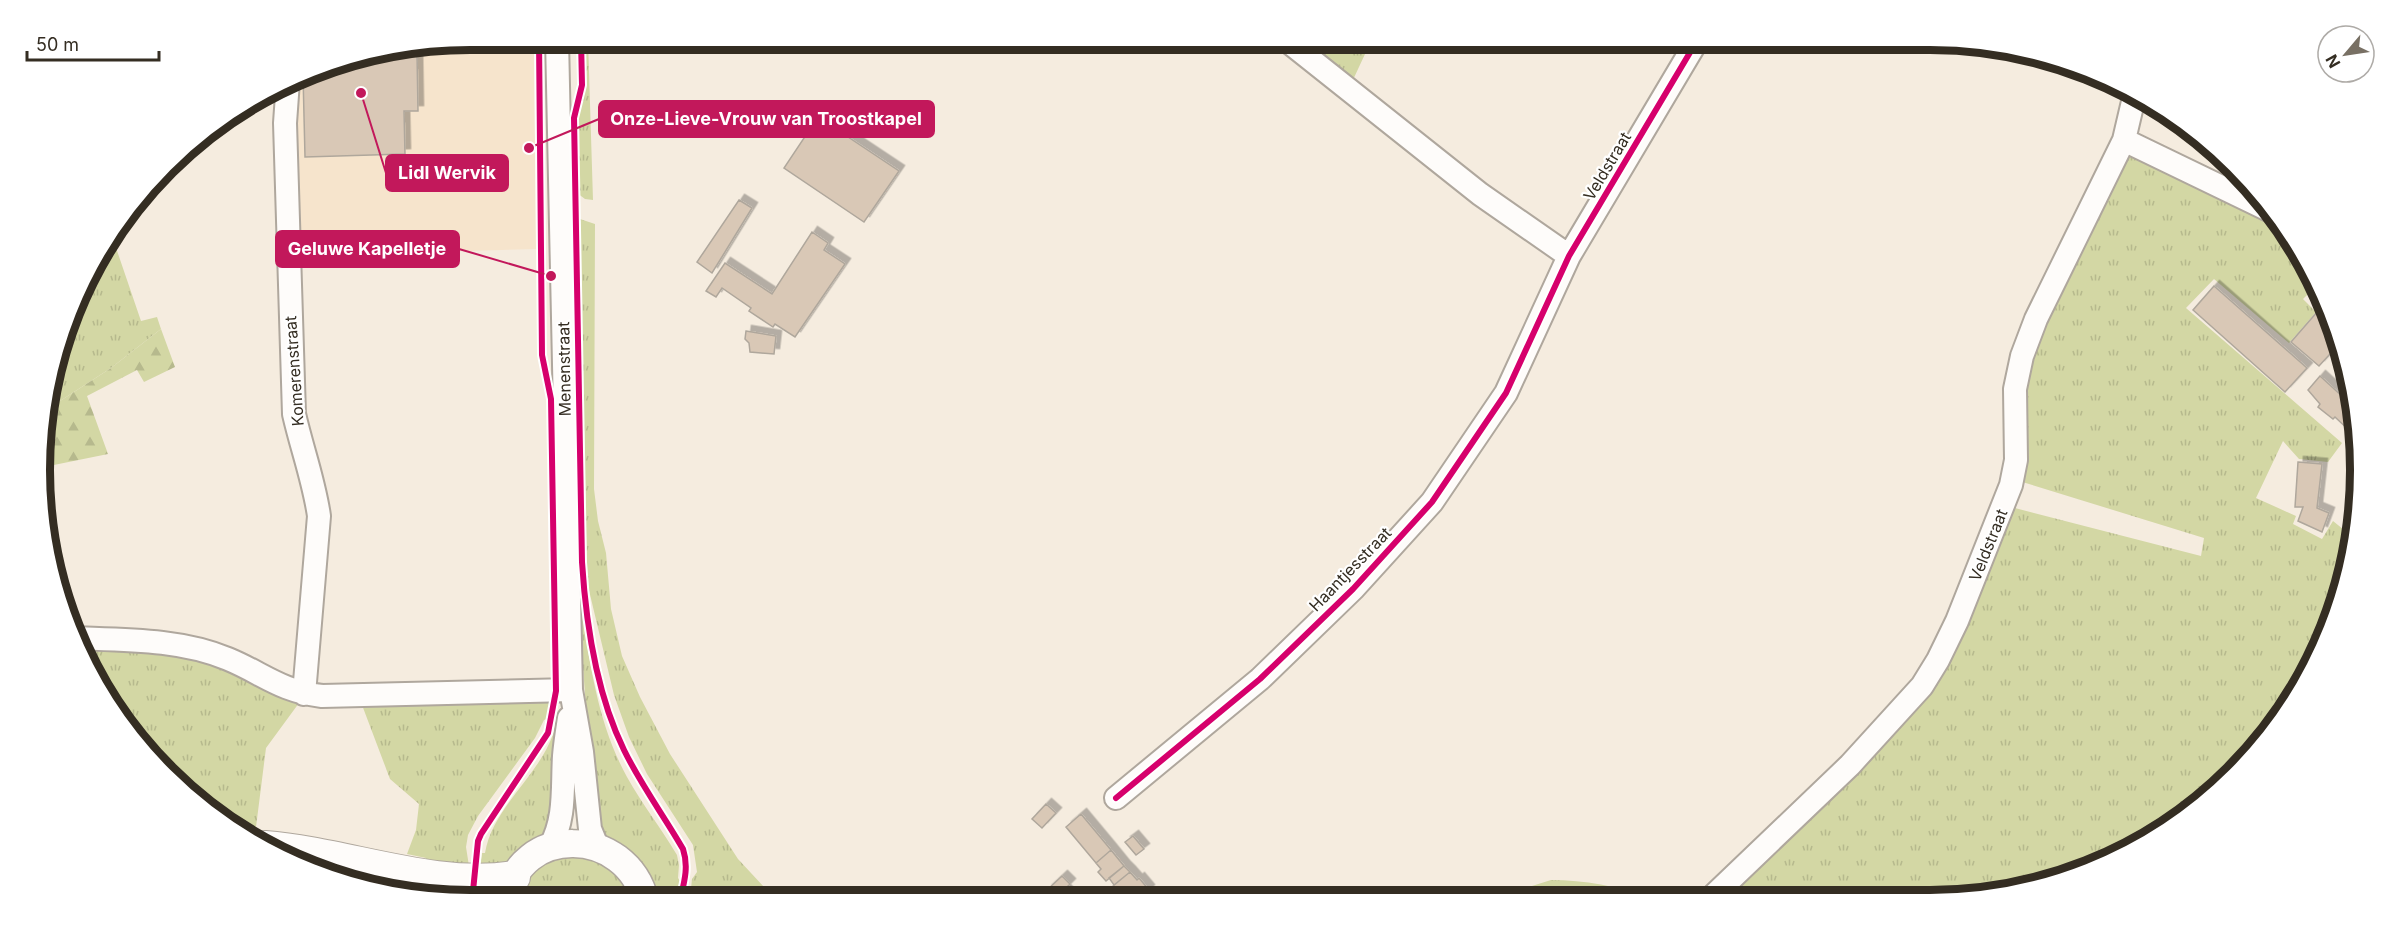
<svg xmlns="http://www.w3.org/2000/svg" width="2400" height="940" font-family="Inter,sans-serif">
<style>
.built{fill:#f6e4cc}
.grass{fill:url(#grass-tufts)}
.forest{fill:url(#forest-firs)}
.building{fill:#d9c8b6;stroke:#afa79c;stroke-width:1.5;filter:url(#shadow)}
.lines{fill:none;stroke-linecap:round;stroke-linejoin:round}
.minor-casing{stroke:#afa79d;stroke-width:26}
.major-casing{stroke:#afa79d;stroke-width:30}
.highway-casing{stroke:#afa79d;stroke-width:34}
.minor{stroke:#fefcfa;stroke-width:22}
.major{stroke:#fefcfa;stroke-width:27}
.highway{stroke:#fefcfa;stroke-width:32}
.cycleway-casing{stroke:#fff;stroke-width:10}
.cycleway{stroke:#d6006c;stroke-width:6}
.labels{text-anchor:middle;stroke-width:4.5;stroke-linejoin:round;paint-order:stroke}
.street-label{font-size:16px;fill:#342d22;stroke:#fff}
.rim{fill:none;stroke:#342d22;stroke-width:8}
.leader{fill:none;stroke:#c2185b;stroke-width:2}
.callout-dot{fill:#c2185b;stroke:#fff;stroke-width:2}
.callout{fill:#c2185b;stroke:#c2185b;stroke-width:2}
.callout-label{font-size:18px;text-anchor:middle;font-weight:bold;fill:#fff}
</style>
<defs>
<pattern id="grass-tufts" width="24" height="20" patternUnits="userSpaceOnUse" patternTransform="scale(1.5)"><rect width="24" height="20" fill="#d3d7a4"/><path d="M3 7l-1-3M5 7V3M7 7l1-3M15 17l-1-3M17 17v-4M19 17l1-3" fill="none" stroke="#b6b98d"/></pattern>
<pattern id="forest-firs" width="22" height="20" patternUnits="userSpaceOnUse" patternTransform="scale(1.5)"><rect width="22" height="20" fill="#d3d7a4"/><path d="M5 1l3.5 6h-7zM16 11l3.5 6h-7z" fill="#b6b98d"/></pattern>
<filter id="shadow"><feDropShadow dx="5.5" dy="-5.5" stdDeviation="0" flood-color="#0004"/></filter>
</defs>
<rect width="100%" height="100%" fill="#f5ecdf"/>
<path class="built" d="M470 39H534L536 249 298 256 293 79 331 62Z"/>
<path class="grass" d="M583 39H588L593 200 585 199 577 193V119L585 85Z
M1296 39H1372L1352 82Z
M2133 152 2281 224 2303 255 2317 285 2303 299 2316 312 2289 343 2214 279 2186 308 2342 443 2328 462 2299 459 2283 441 2256 498 2296 516 2293 524 2322 539 2333 521 2354 538 2346 582 2289 709 2214 794 2120 857 1987 897 1719 898 1913 707 2011 507 2201 556 2204 538 2019 481 2027 365 2118 161Z
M580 219 595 224 594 489 598 521 606 553 611 609 622 656 640 697 670 754 738 859 765 888 808 900 664 901 655 893 601 831 592 789 579 613H582C591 670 599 726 627 777 642 804 661 828 677 855L679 865 678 878 680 881 676 895 690 898 692 879 697 872 693 845 647 774 629 737 614 695 587 582Z
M112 236 141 321 157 317 161 329 111 368 43 412C57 351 71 286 112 236Z
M78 646 171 649 261 683 299 703 266 748 255 835 240 832 208 812 111 709Z
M550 699 552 702 547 719 544 720 535 738 478 816 468 835 466 847 469 866H480L482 853H485C493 804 545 773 556 724L560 723 554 823 541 838 502 870 426 863V858L407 854 416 830 419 804 390 779 362 705Z
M582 855 617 871 633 901H518C532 865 546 860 582 855Z
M1551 880C1585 880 1617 886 1649 898H1508L1522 889Z"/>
<path class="forest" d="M161 329 175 367 144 382 137 370 87 396 108 454 44 467 43 412 111 368Z"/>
<path class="building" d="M389 52V55L417 54 418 111H404L405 154 305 157 303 75 331 62Z
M818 117 899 171 864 222 784 168Z
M739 200 752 208 712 273 697 262Z
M812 232 828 243 824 250 845 264 795 337 775 324 773 327 749 311 751 308 722 288 716 297 706 291 725 263 772 294Z
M2214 286 2307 368 2285 392 2193 310Z
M2325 303 2341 342 2319 366 2291 342Z
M746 331 776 336 774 354 750 352 749 343 745 339Z
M2320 376 2356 409 2358 432 2355 436 2335 417 2333 419 2318 407 2320 404 2308 390Z
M2298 462 2322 464 2317 508 2329 513 2322 532 2298 521 2303 507H2295Z
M1046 804 1056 813 1042 828 1032 819Z
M1081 814 1111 850 1096 863 1066 827Z
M1133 836 1144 849 1136 855 1125 842Z
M1111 850 1124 866 1106 881 1098 872 1101 869 1096 863Z
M1124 866 1130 872 1114 885 1109 878Z
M1130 872 1137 880 1139 878 1149 890 1147 892 1153 899H1123L1113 886Z
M1062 876 1070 884 1058 896 1056 894 1053 897 1047 890Z
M1064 889 1067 892 1060 899 1059 897 1056 900 1053 897 1056 894 1058 896Z"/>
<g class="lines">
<defs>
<path id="minor" d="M557 39 571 690 582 752 590 829 597 846
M1285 39 1480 194 1569 256
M288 81 285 123 294 414C302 449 314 481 319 516L304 694
M2124 140 2273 212
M73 638C124 640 181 639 228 659 264 674 280 691 322 696L571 690
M1116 798 1260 679 1353 589 1432 502 1506 393 1569 256 1698 39
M550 847C566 818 562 788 564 756 565 743 567 731 569 718
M1711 898 1850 765 1922 686 1938 660 1957 621 2011 485 2016 460 2015 389 2022 356 2036 319 2124 140 2135 93"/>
<path id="major" d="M506 901C518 823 627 826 645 901"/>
<path id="highway" d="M265 847C346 853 433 890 514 877"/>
</defs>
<use href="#minor" class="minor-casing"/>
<use href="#major" class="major-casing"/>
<use href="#highway" class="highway-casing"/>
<use href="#minor" class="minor"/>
<use href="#major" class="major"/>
<use href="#highway" class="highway"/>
<defs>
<path id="cycleway" d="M581 39 582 85 574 118 582 562C586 625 596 693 624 750 641 785 664 816 683 849 689 867 684 883 680 900
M1116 798 1260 679 1353 589 1432 502 1506 393 1569 256 1698 39
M472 901 478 841 481 834 548 733 556 691 551 399 542 355 539 39"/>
</defs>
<use href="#cycleway" class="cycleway-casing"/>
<use href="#cycleway" class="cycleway"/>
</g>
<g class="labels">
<g class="street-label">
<text transform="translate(1607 166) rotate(-59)" y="6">Veldstraat</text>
<text transform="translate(564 369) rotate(-91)" y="6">Menenstraat</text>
<text transform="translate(294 371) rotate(-94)" y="6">Komerenstraat</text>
<text transform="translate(1988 545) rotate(-68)" y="6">Veldstraat</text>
<text transform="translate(1350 569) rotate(-46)" y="6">Haantjesstraat</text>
</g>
</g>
<path d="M0 0H2400V940H0ZM470 50H1930A420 420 0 0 1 2350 470V470A420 420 0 0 1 1930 890H470A420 420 0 0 1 50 470V470A420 420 0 0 1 470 50Z" fill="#fff" fill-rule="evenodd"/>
<path class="rim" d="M470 50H1930A420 420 0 0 1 2350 470V470A420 420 0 0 1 1930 890H470A420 420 0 0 1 50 470V470A420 420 0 0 1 470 50Z"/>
<path class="leader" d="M529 148L599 119M361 93L386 173M551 276L459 249"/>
<g class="callout-dot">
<circle cx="529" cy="148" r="6"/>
<circle cx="361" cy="93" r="6"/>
<circle cx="551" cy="276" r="6"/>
</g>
<g class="callout">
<rect x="599" y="101" width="335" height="36" rx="6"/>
<rect x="386" y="155" width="122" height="36" rx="6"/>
<rect x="276" y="231" width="183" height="36" rx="6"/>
</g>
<g class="callout-label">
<text x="766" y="125">Onze-Lieve-Vrouw van Troostkapel</text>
<text x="447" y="179">Lidl Wervik</text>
<text x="367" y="255">Geluwe Kapelletje</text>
</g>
<g transform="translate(2346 54) rotate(241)"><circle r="28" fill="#ffffff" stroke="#aeaba7" stroke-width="1.5"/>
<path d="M0-4.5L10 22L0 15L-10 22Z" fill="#787064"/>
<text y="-9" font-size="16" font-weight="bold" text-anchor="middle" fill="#342d22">N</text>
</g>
<path d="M27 51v9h132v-9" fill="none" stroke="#342d22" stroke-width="3"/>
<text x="36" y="51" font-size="18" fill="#342d22" stroke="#ffffff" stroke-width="4.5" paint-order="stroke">50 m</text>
</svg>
